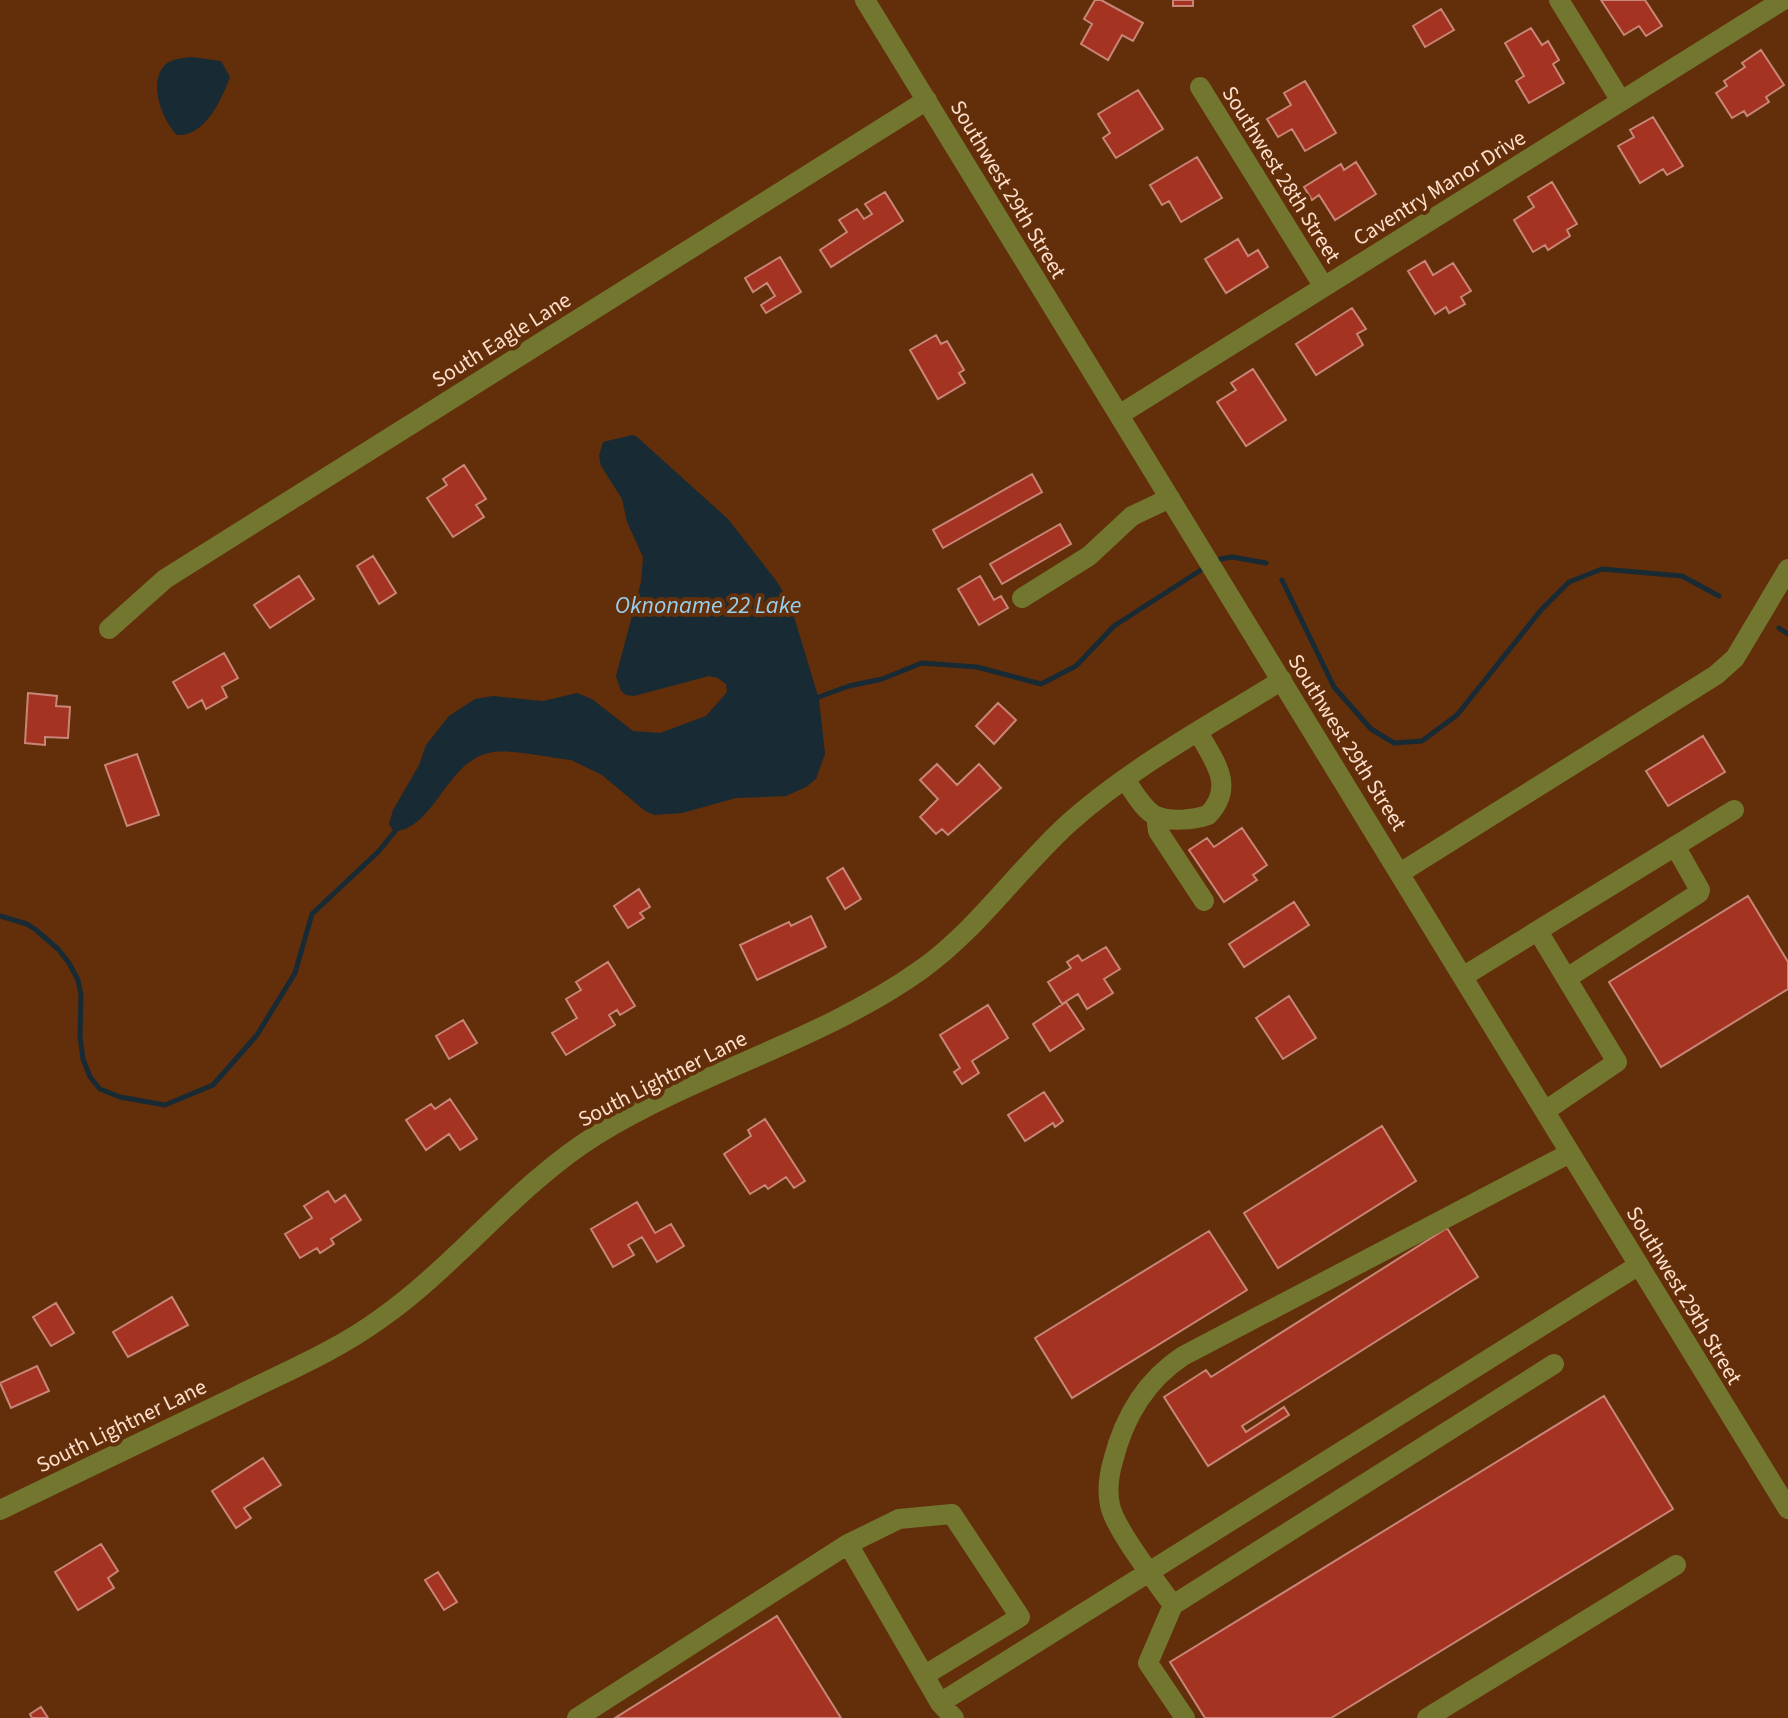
<svg xmlns="http://www.w3.org/2000/svg" width="1788" height="1718" font-family="'Source Sans 3',sans-serif">
<style>
.water{fill:#182a34}
.lines{fill:none;stroke-linecap:round;stroke-linejoin:round}
.stream{stroke:#182a34;stroke-width:5}
.building{fill:#a43321;stroke:#c98678;stroke-width:2}
.minor{stroke:#73762e;stroke-width:20}
.labels{text-anchor:middle;stroke-width:8;stroke-linejoin:round;paint-order:stroke}
.street-label{font-size:22px;fill:#fedecb;stroke:#622f0a}
.water-label{font-size:24px;font-style:italic;fill:#96d0ee;stroke:#622f0a}
</style>
<rect width="100%" height="100%" fill="#622f0a"/>
<path class="water" d="M191 57 221 61 230 77C222 99 205 137 177 135 162 120 147 81 166 64 172 59 183 58 191 57Z
M632 435 636 436 728 519 778 583 791 607 819 699 825 754 816 779 806 787 786 796 736 798 682 813 655 815 645 811 602 775 571 760C551 758 507 748 489 753 445 763 437 826 394 832L389 824 393 810 419 765 426 745 449 716 475 699 493 696 543 701 577 693 592 699 633 731 660 733 706 716 727 692 726 684 718 678 709 676 634 696 626 695 621 691 616 676 641 582 643 557 627 522 622 499 601 466 599 456 603 442Z"/>
<g class="lines">
<path class="stream" d="M1220 559 1232 557 1266 563
M1282 580 1334 687 1371 729 1394 743 1422 741 1457 715 1541 610 1569 582 1602 569 1682 576 1719 596
M1779 628 1788 634
M816 698 849 686 882 679 922 663 977 667 1041 684 1076 666 1114 626 1201 570
M0 916 27 924 36 930 58 949 69 963 78 980 81 995 80 1036 83 1059 90 1077 100 1089 120 1097 165 1105 213 1085 257 1035 295 973 312 914 378 852 396 830"/>
</g>
<path class="building" d="M1095 0H1101L1143 23 1133 41 1122 35 1108 60 1081 44 1092 24 1084 19Z
M1173 0H1193V6H1173Z
M1601 0H1645L1662 26 1646 36 1639 26 1624 35Z
M1441 9 1454 30 1425 47 1413 26Z
M1531 28 1542 45 1548 41 1559 60 1553 64 1564 83 1529 103 1516 81 1524 76 1505 43Z
M1761 50 1784 85 1766 97 1769 102 1747 116 1744 111 1732 118 1716 93 1727 86 1724 81 1745 67 1742 63Z
M1305 81 1336 133 1305 151 1292 129 1278 137 1267 119 1291 105 1284 93Z
M1138 90 1163 129 1116 158 1103 138 1110 133 1098 114Z
M1653 117 1683 166 1667 175 1663 169 1640 183 1618 146 1634 137 1630 130Z
M1197 157 1222 198 1181 222 1169 201 1162 205 1150 185Z
M1356 162 1376 194 1335 220 1319 195 1312 200 1304 187 1341 164 1344 170Z
M1552 182 1577 224 1567 230 1570 236 1548 250 1545 245 1533 252 1514 220 1534 207 1528 197Z
M885 192 903 221 831 267 820 250 847 232 839 220 857 209 864 219 872 214 865 204Z
M1238 239 1248 256 1258 250 1268 267 1226 293 1205 259Z
M780 257 801 292 766 313 761 305 775 296 767 283 753 292 745 278Z
M1425 261 1433 275 1453 263 1471 291 1461 297 1465 304 1449 313 1446 307 1435 314 1408 271Z
M1352 308 1366 329 1357 334 1363 345 1316 375 1296 344Z
M936 335 941 344 947 341 964 370 959 373 965 383 938 399 910 350Z
M1253 369 1286 420 1246 446 1217 402 1236 390 1231 383Z
M464 465 486 499 476 505 484 517 453 537 427 498 447 485 443 479Z
M1032 474 1042 492 943 548 933 530Z
M1060 524 1071 544 1002 584 990 564Z
M373 556 396 593 379 604 357 566Z
M299 576 314 599 270 628 254 605Z
M980 576 994 600 1001 596 1008 608 979 625 958 589Z
M224 653 238 678 222 687 227 697 206 709 202 700 188 708 173 682Z
M28 693 57 696 56 706 70 707 68 738 45 737V745L25 743Z
M998 703 1016 720 994 744 976 726Z
M1703 736 1725 772 1668 806 1646 771Z
M137 754 159 815 127 826 105 765Z
M937 764 957 785 979 764 1001 788 948 835 942 829 936 834 920 817 938 799 920 780Z
M1242 828 1267 865 1253 875 1257 880 1224 902 1189 850 1207 838 1214 847Z
M843 868 861 899 845 909 827 878Z
M639 889 650 907 640 913 644 918 628 928 614 906Z
M1748 896 1788 962V989L1661 1067 1609 982Z
M1294 902 1309 925 1244 967 1229 944Z
M811 916 826 947 757 980 740 945 789 922 791 926Z
M1106 947 1120 969 1104 979 1113 993 1087 1009 1078 994 1062 1004 1048 982 1071 968 1067 962 1078 955 1082 961Z
M608 962 635 1006 620 1015 617 1010 609 1015 615 1025 566 1055 552 1033 577 1018 566 999 581 990 576 982Z
M1289 996 1316 1038 1283 1059 1256 1018Z
M1066 1002 1084 1029 1050 1051 1033 1024Z
M988 1005 1008 1038 972 1061 979 1073 962 1084 954 1072 960 1068 940 1035Z
M463 1020 477 1043 449 1059 436 1036Z
M1044 1092 1063 1121 1055 1127 1053 1123 1025 1141 1008 1115Z
M450 1099 477 1139 460 1150 449 1134 426 1150 406 1120 431 1104 435 1109Z
M765 1119 805 1181 794 1188 786 1177 768 1189 765 1185 750 1194 724 1154 751 1136 748 1130Z
M1382 1126 1416 1181 1278 1268 1244 1213Z
M328 1191 335 1202 345 1195 361 1220 331 1239 334 1244 320 1253 317 1248 300 1258 285 1234 312 1218 304 1206Z
M637 1202 655 1233 671 1224 684 1246 657 1262 642 1237 628 1245 634 1255 613 1267 591 1229Z
M1447 1228 1478 1277 1242 1426 1246 1432 1284 1407 1289 1415 1208 1466 1164 1397 1206 1370 1211 1377Z
M1209 1231 1247 1290 1072 1398 1035 1338Z
M172 1297 188 1325 128 1357 113 1332Z
M56 1303 74 1333 51 1346 33 1317Z
M37 1366 49 1391 11 1408 0 1383Z
M1604 1396 1673 1509 1331 1718H1205L1170 1662Z
M263 1458 281 1485 244 1508 251 1518 236 1528 212 1491Z
M101 1544 118 1571 108 1578 114 1588 78 1610 55 1572Z
M438 1572 457 1602 444 1610 425 1580Z
M777 1616 841 1718H615Z
M41 1707 48 1718H32L30 1714Z"/>
<g class="lines">
<path class="minor" d="M865 0 1788 1509
M1559 0 1621 101
M1200 87 1324 287
M1119 415 1783 0
M1022 598 1089 556 1132 516 1170 498
M109 629 165 579 927 100
M1125 780C1133 790 1143 810 1156 816 1170 822 1194 820 1208 815 1236 786 1214 761 1198 732
M1156 816 1158 831 1204 901
M1400 873 1716 675 1735 658 1788 569
M1539 933 1617 1062 1545 1111
M1464 976 1734 810
M1567 978 1699 893 1700 890 1675 846
M1554 1364 1173 1605C1157 1583 1114 1528 1110 1505 1107 1491 1109 1475 1113 1461 1124 1417 1145 1381 1183 1356L1570 1153
M0 1510C79 1472 158 1434 237 1396 285 1372 336 1351 380 1319 458 1264 517 1184 598 1134 701 1071 823 1040 922 969 978 929 1018 869 1070 822 1133 766 1210 725 1282 680
M848 1544 899 1519 952 1514 1020 1617 925 1675
M1173 1605 1148 1663 1185 1718
M940 1703 1639 1265
M577 1718 848 1544 940 1703 954 1718
M1427 1718 1676 1565"/>
</g>
<g class="labels">
<g class="street-label">
<text transform="translate(1282 174) rotate(58)" y="8">Southwest 28th Street</text>
<text transform="translate(1439 187) rotate(-32)" y="8">Caventry Manor Drive</text>
<text transform="translate(1009 189) rotate(59)" y="8">Southwest 29th Street</text>
<text transform="translate(501 339) rotate(-32)" y="8">South Eagle Lane</text>
<text transform="translate(1348 742) rotate(58)" y="8">Southwest 29th Street</text>
<text transform="translate(662 1078) rotate(-27)" y="8">South Lightner Lane</text>
<text transform="translate(1685 1295) rotate(59)" y="8">Southwest 29th Street</text>
<text transform="translate(121 1425) rotate(-26)" y="8">South Lightner Lane</text>
</g>
<g class="water-label">
<text x="708" y="613">Oknoname 22 Lake</text>
</g>
</g>
</svg>
